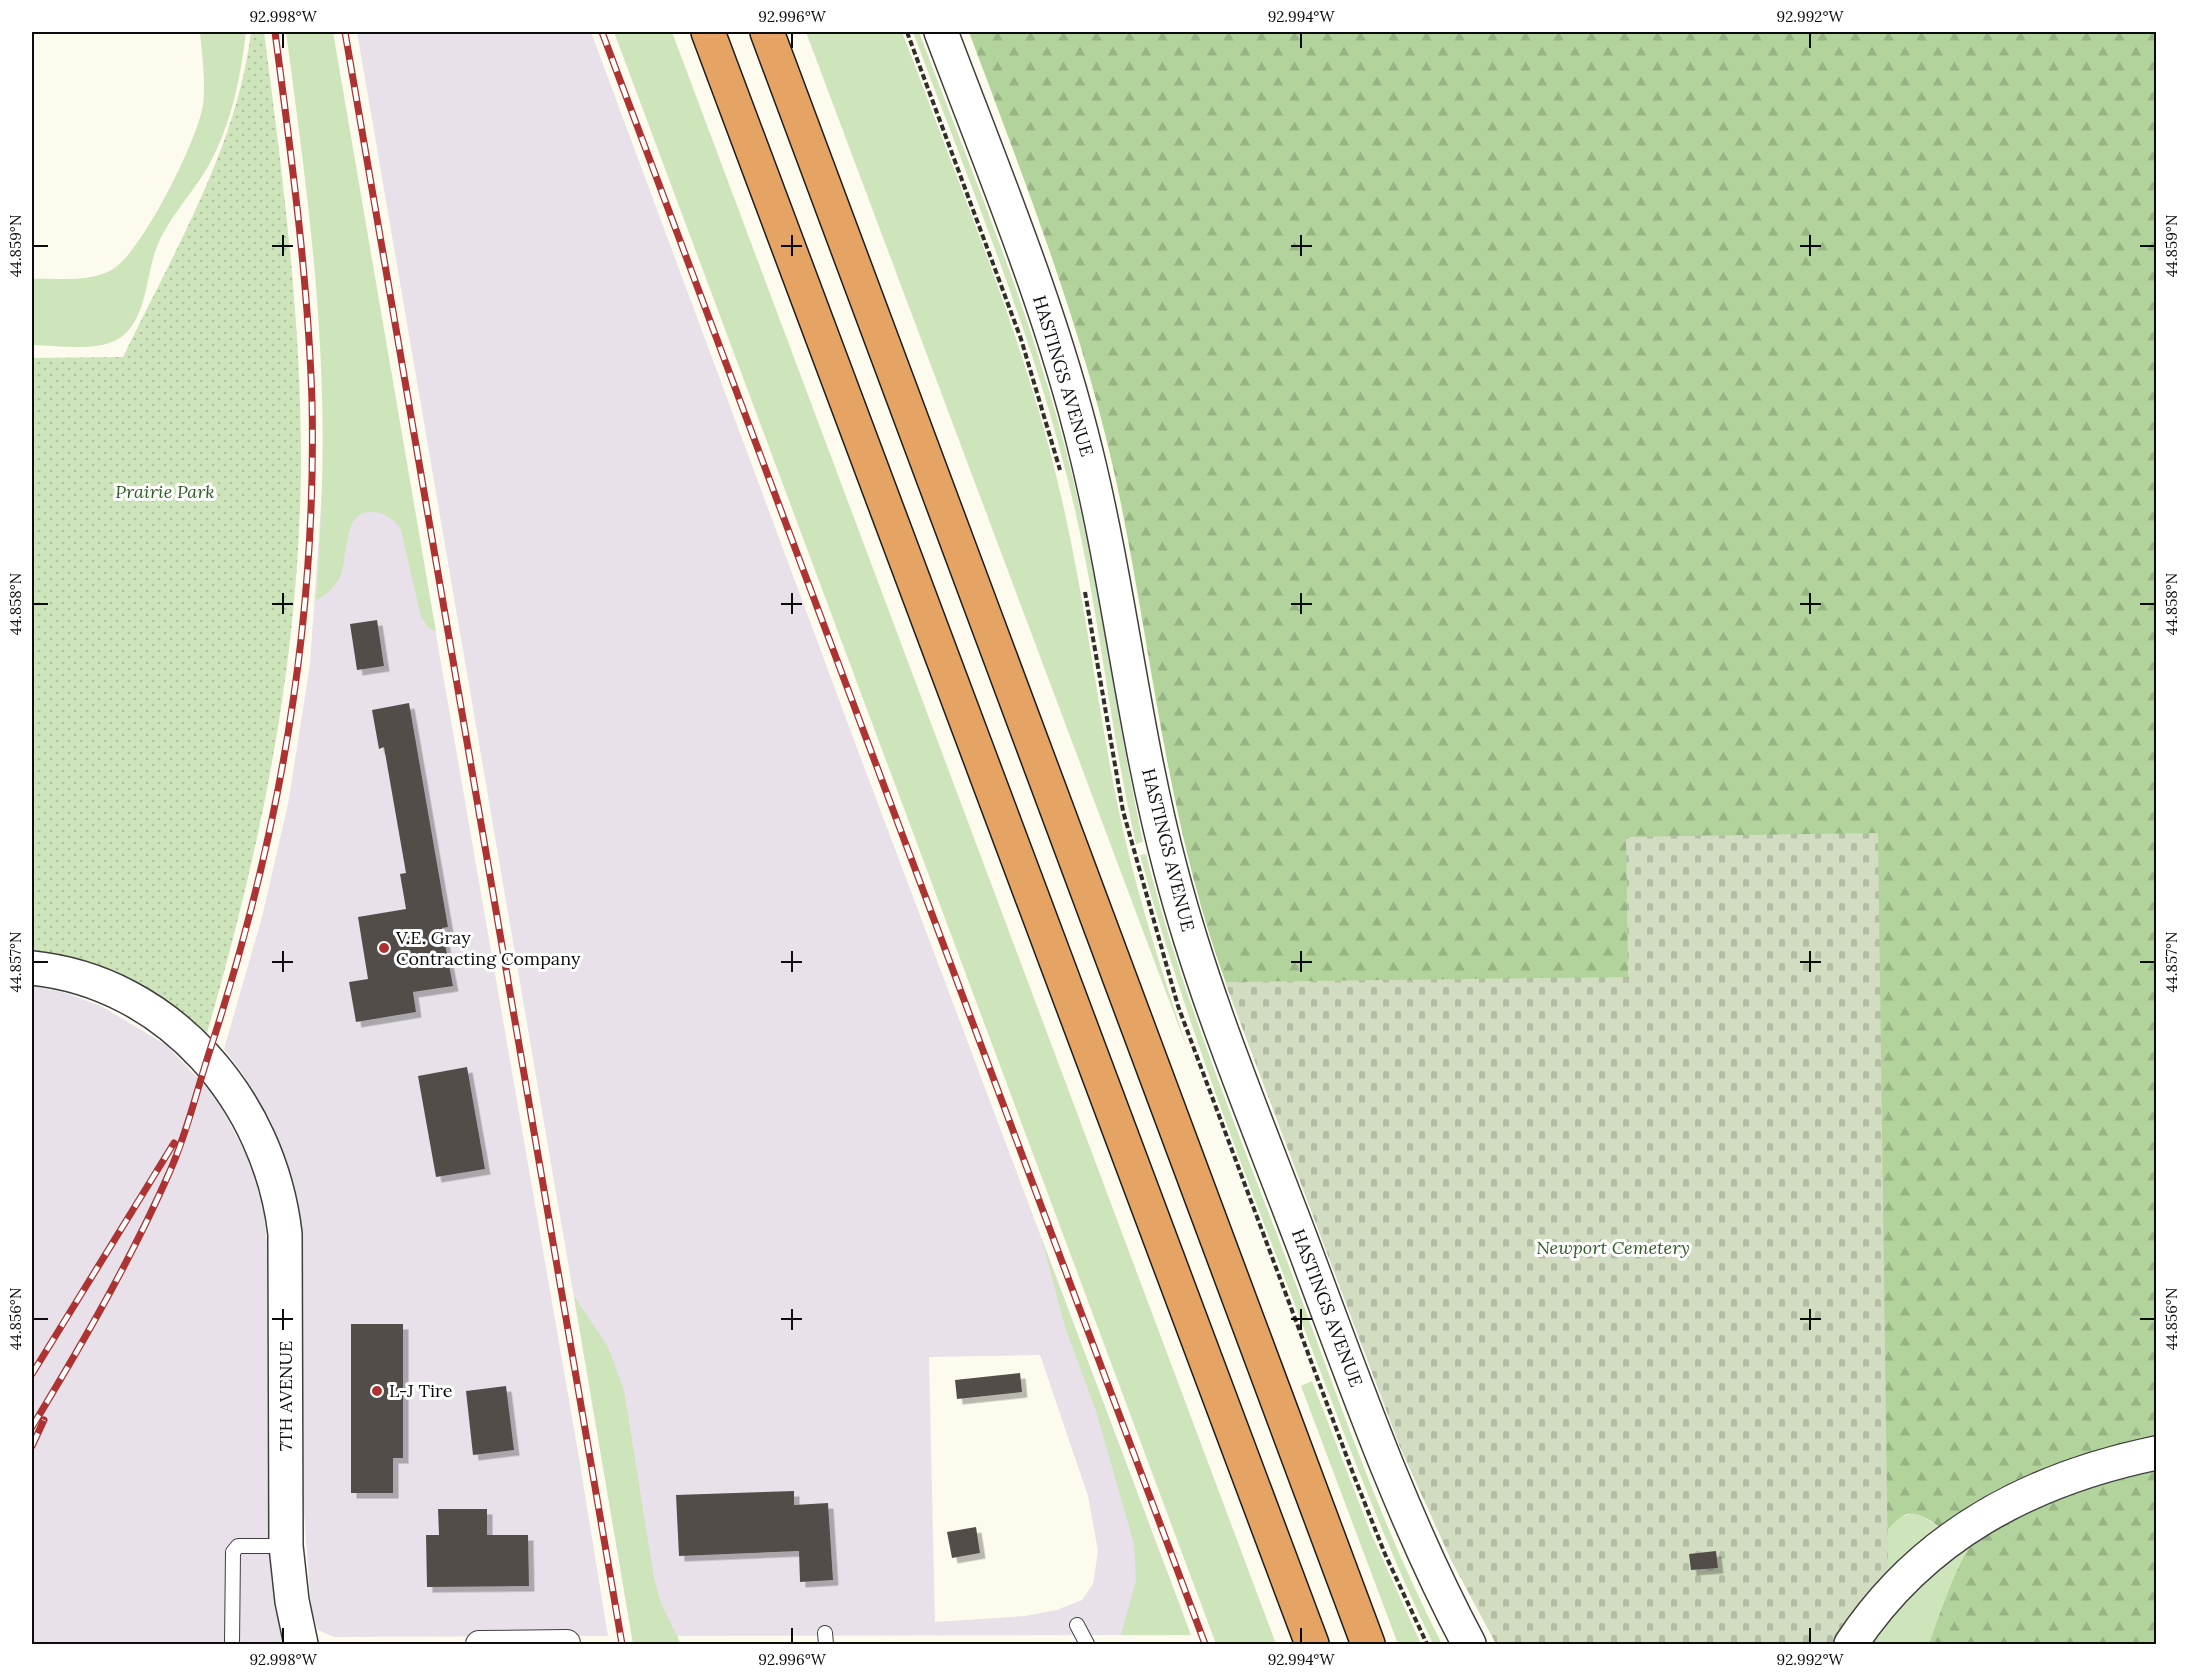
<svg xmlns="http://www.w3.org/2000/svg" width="2188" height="1676" font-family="Lora,serif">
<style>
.industrial{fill:#e9e1ea;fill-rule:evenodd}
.grass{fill:#cee4ba}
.forest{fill:url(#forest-firs)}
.cemetery{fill:url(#cemetery-stones)}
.park{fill:url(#park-dots)}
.building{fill:#534e49;filter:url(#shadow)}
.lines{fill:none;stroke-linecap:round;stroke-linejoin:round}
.service-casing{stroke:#3f3f3f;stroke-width:16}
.minor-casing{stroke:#3f3f3f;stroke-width:28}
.tertiary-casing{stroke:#3f3f3f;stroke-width:36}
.motorway-casing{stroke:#1d1d1d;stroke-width:36}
.path{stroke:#2e2e2e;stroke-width:4;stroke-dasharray:6 3;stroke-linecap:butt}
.service{stroke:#fff;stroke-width:14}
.minor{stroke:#fff;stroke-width:26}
.tertiary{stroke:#fff;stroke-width:33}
.motorway{stroke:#e5a463;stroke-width:33}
.rail-casing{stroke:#ad3333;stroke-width:7}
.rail{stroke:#fff;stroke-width:4.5;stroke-dasharray:14;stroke-linecap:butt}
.ticks{fill:none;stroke:#0c0c0c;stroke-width:2}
.poi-dot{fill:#ad3333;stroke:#fff;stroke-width:2}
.labels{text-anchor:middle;stroke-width:6;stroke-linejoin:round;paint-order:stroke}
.street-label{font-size:18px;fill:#0c0c0c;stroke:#fff}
.park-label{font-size:18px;font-style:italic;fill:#2d5c24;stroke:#fff}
.poi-label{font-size:18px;fill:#0c0c0c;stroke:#fff;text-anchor:start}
.neatline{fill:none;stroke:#0c0c0c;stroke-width:2}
.ticks-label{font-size:15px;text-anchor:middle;fill:#0c0c0c}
</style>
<defs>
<pattern id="forest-firs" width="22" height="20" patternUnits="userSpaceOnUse" patternTransform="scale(1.5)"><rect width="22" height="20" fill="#b2d39b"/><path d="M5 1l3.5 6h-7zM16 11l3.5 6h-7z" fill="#98b484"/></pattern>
<pattern id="cemetery-stones" width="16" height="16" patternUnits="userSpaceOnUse" patternTransform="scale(1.5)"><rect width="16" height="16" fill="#d2dcc0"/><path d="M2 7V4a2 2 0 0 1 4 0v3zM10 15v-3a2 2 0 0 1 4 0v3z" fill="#b3bca4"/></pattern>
<pattern id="park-dots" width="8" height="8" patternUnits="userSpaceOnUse" patternTransform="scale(1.5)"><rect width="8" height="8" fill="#cee4ba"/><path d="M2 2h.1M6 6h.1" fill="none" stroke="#b0c29f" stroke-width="1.8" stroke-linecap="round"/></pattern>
<filter id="shadow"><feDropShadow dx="5.5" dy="5.5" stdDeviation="0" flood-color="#0004"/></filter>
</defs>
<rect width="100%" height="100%" fill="#fdfbed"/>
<path class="industrial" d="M357 32H591L860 756 1191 1635 632 1636ZM1040 1355 1088 1496 1098 1551 1093 1584 1082 1600 1057 1610 1025 1616 935 1622 929 1357Z
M411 490 578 1452 608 1636 334 1637 318 1630 311 1609 303 1498V1263L299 1205 293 1180 272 1124 243 1074 224 1049 262 917 288 804 310 664 322 491Z
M32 986 66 993 103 1007 166 1045 215 1096 249 1159 263 1207 267 1242 268 1532 272 1585 282 1644H32Z"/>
<path class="grass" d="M200 32H246C241 73 233 117 214 155 199 187 172 212 158 244 146 272 148 312 125 334 104 354 58 345 32 345V279C56 278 91 283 113 269 142 252 198 139 203 105 206 81 202 55 200 32Z
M286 32H333L436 632 428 627 421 617 401 530C392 513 363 502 352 524 339 554 353 582 316 600 321 532 324 464 322 395 319 273 302 152 286 32Z
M614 32H672L1276 1644H1216Z
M806 32H902L913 60C966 204 1027 347 1061 496 1085 599 1097 704 1118 807 1135 890 1162 971 1188 1051Z
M913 32H919C971 170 1029 308 1066 451 1100 579 1115 712 1143 842L1136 844 1127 802C1106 696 1095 587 1068 481 1030 327 968 180 913 32Z
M1146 854C1182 997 1240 1136 1292 1274 1339 1399 1381 1526 1442 1644H1433C1380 1534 1339 1419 1295 1305 1238 1156 1181 1009 1140 855Z
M1041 1237 1191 1635H1121L1136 1580 1134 1544 1096 1411 1066 1330Z
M574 1296 608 1347 624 1390 654 1578 661 1603 681 1644H633Z
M1312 1381 1370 1531 1421 1644H1398L1301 1386Z
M1916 1512 1942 1529C1892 1561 1863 1592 1835 1644H1793L1897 1518Z
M1975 1537 1952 1584 1929 1644H1871L1895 1607Z"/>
<path class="forest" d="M969 32H2156V1439L1942 1529C1911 1505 1904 1509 1880 1539L1664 980 1230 994C1169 833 1154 666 1120 499 1087 338 1026 185 969 32Z
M2156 1464V1644H1929C1940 1614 1956 1564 1975 1539 1994 1514 2121 1476 2156 1464Z"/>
<path class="cemetery" d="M1878 833 1888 1569 1863 1600 1835 1644H1496L1451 1560 1400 1447 1225 982 1628 977 1626 837Z"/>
<path class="park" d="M251 32H264C283 178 302 324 301 472 298 667 261 847 207 1033 157 988 98 960 32 950V358L123 357C173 253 237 148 251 32Z"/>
<path class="building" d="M377 620 384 666 357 670 350 624Z
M409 703 448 927 442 928 453 986 413 992 416 1012 356 1022 349 982 368 979 358 917 406 909 400 874 406 873 384 747 379 749 372 710Z
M467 1067 485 1169 436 1177 418 1076Z
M351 1324H403V1458H393V1493H351Z
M1020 1373 1022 1392 957 1399 955 1380Z
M506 1386 514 1450 473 1455 466 1391Z
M794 1491V1505L828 1503 833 1580 800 1582 799 1551 679 1556 676 1495Z
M438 1509H487V1535H528L529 1586 427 1587 426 1535H439Z
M976 1527 980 1553 952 1558 947 1532Z
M1716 1551 1718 1568 1691 1570 1689 1554Z"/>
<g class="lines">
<defs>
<path id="service" d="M1077 1625 1087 1644
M825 1633 826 1644
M232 1644 233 1552 238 1546H286"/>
<path id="minor" d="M479 1644 567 1643"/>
<path id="tertiary" d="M941 32C993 170 1051 308 1086 452 1120 590 1134 733 1171 871 1204 998 1256 1120 1302 1242 1353 1378 1401 1516 1469 1644
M32 968C169 982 270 1101 285 1234L286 1546 292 1601 301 1644
M1851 1644C1923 1535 2031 1479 2156 1453"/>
<path id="motorway" d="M708 32 1312 1644
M767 32 1368 1644"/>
</defs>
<use href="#service" class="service-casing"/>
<use href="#minor" class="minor-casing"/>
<use href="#tertiary" class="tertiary-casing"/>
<use href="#motorway" class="motorway-casing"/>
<path class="path" d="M907 32 1021 339 1060 470
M1085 592 1123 811 1178 1006 1354 1476 1385 1554 1427 1644"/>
<use href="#service" class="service"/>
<use href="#minor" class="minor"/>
<use href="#tertiary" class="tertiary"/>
<use href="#motorway" class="motorway"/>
<defs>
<path id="rail" d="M345 32 622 1644
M602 32 1205 1644
M32 1374 174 1143
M32 1427C82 1344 131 1260 170 1171 187 1133 196 1093 209 1053 278 843 317 623 312 401 308 277 291 154 275 32
M32 1446 44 1420"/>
</defs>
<use href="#rail" class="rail-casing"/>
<use href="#rail" class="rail"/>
</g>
<path class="ticks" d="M283 33V48M792 33V48M1301 33V48M1810 33V48M283 235V256M792 235V256M1301 235V256M1810 235V256M33 246H48M272 246H293M781 246H802M1291 246H1312M1800 246H1821M2140 246H2155M283 593V614M792 593V614M1301 593V614M1810 593V614M33 604H48M272 604H293M781 604H802M1291 604H1312M1800 604H1821M2140 604H2155M283 951V972M792 951V972M1301 951V972M1810 951V972M33 962H48M272 962H293M781 962H802M1291 962H1312M1800 962H1821M2140 962H2155M283 1309V1330M792 1309V1330M1301 1309V1330M1810 1309V1330M33 1319H48M272 1319H293M781 1319H802M1291 1319H1312M1800 1319H1821M2140 1319H2155M283 1628V1643M792 1628V1643M1301 1628V1643M1810 1628V1643"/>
<g class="poi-dot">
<circle cx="384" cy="948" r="6"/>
<circle cx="377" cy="1391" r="6"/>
</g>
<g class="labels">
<g class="street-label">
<text transform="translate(1063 376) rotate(73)" y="6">HASTINGS AVENUE</text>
<text transform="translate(1168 850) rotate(76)" y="6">HASTINGS AVENUE</text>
<text transform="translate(1327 1308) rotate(69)" y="6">HASTINGS AVENUE</text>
<text transform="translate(286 1396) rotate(-90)" y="6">7TH AVENUE</text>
</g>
<g class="park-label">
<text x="165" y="498">Prairie Park</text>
<text x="1613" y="1254">Newport Cemetery</text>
</g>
<g class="poi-label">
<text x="396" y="944">V.E. Gray<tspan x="396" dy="21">Contracting Company</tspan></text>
<text x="389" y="1397">L-J Tire</text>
</g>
</g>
<rect width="2188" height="1676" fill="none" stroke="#ffffff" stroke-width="66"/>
<rect x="33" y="33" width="2122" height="1610" class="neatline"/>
<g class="ticks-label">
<text x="283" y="22">92.998°W</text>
<text x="792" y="22">92.996°W</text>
<text x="1301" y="22">92.994°W</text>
<text x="1810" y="22">92.992°W</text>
<text transform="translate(16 246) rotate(-90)" y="5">44.859°N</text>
<text transform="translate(2172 246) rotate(-90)" y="5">44.859°N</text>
<text transform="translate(16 604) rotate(-90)" y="5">44.858°N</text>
<text transform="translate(2172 604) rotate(-90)" y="5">44.858°N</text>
<text transform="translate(16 962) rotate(-90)" y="5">44.857°N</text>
<text transform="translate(2172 962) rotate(-90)" y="5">44.857°N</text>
<text transform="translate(16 1319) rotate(-90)" y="5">44.856°N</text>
<text transform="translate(2172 1319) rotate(-90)" y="5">44.856°N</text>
<text x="283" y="1665">92.998°W</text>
<text x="792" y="1665">92.996°W</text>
<text x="1301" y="1665">92.994°W</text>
<text x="1810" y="1665">92.992°W</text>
</g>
</svg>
